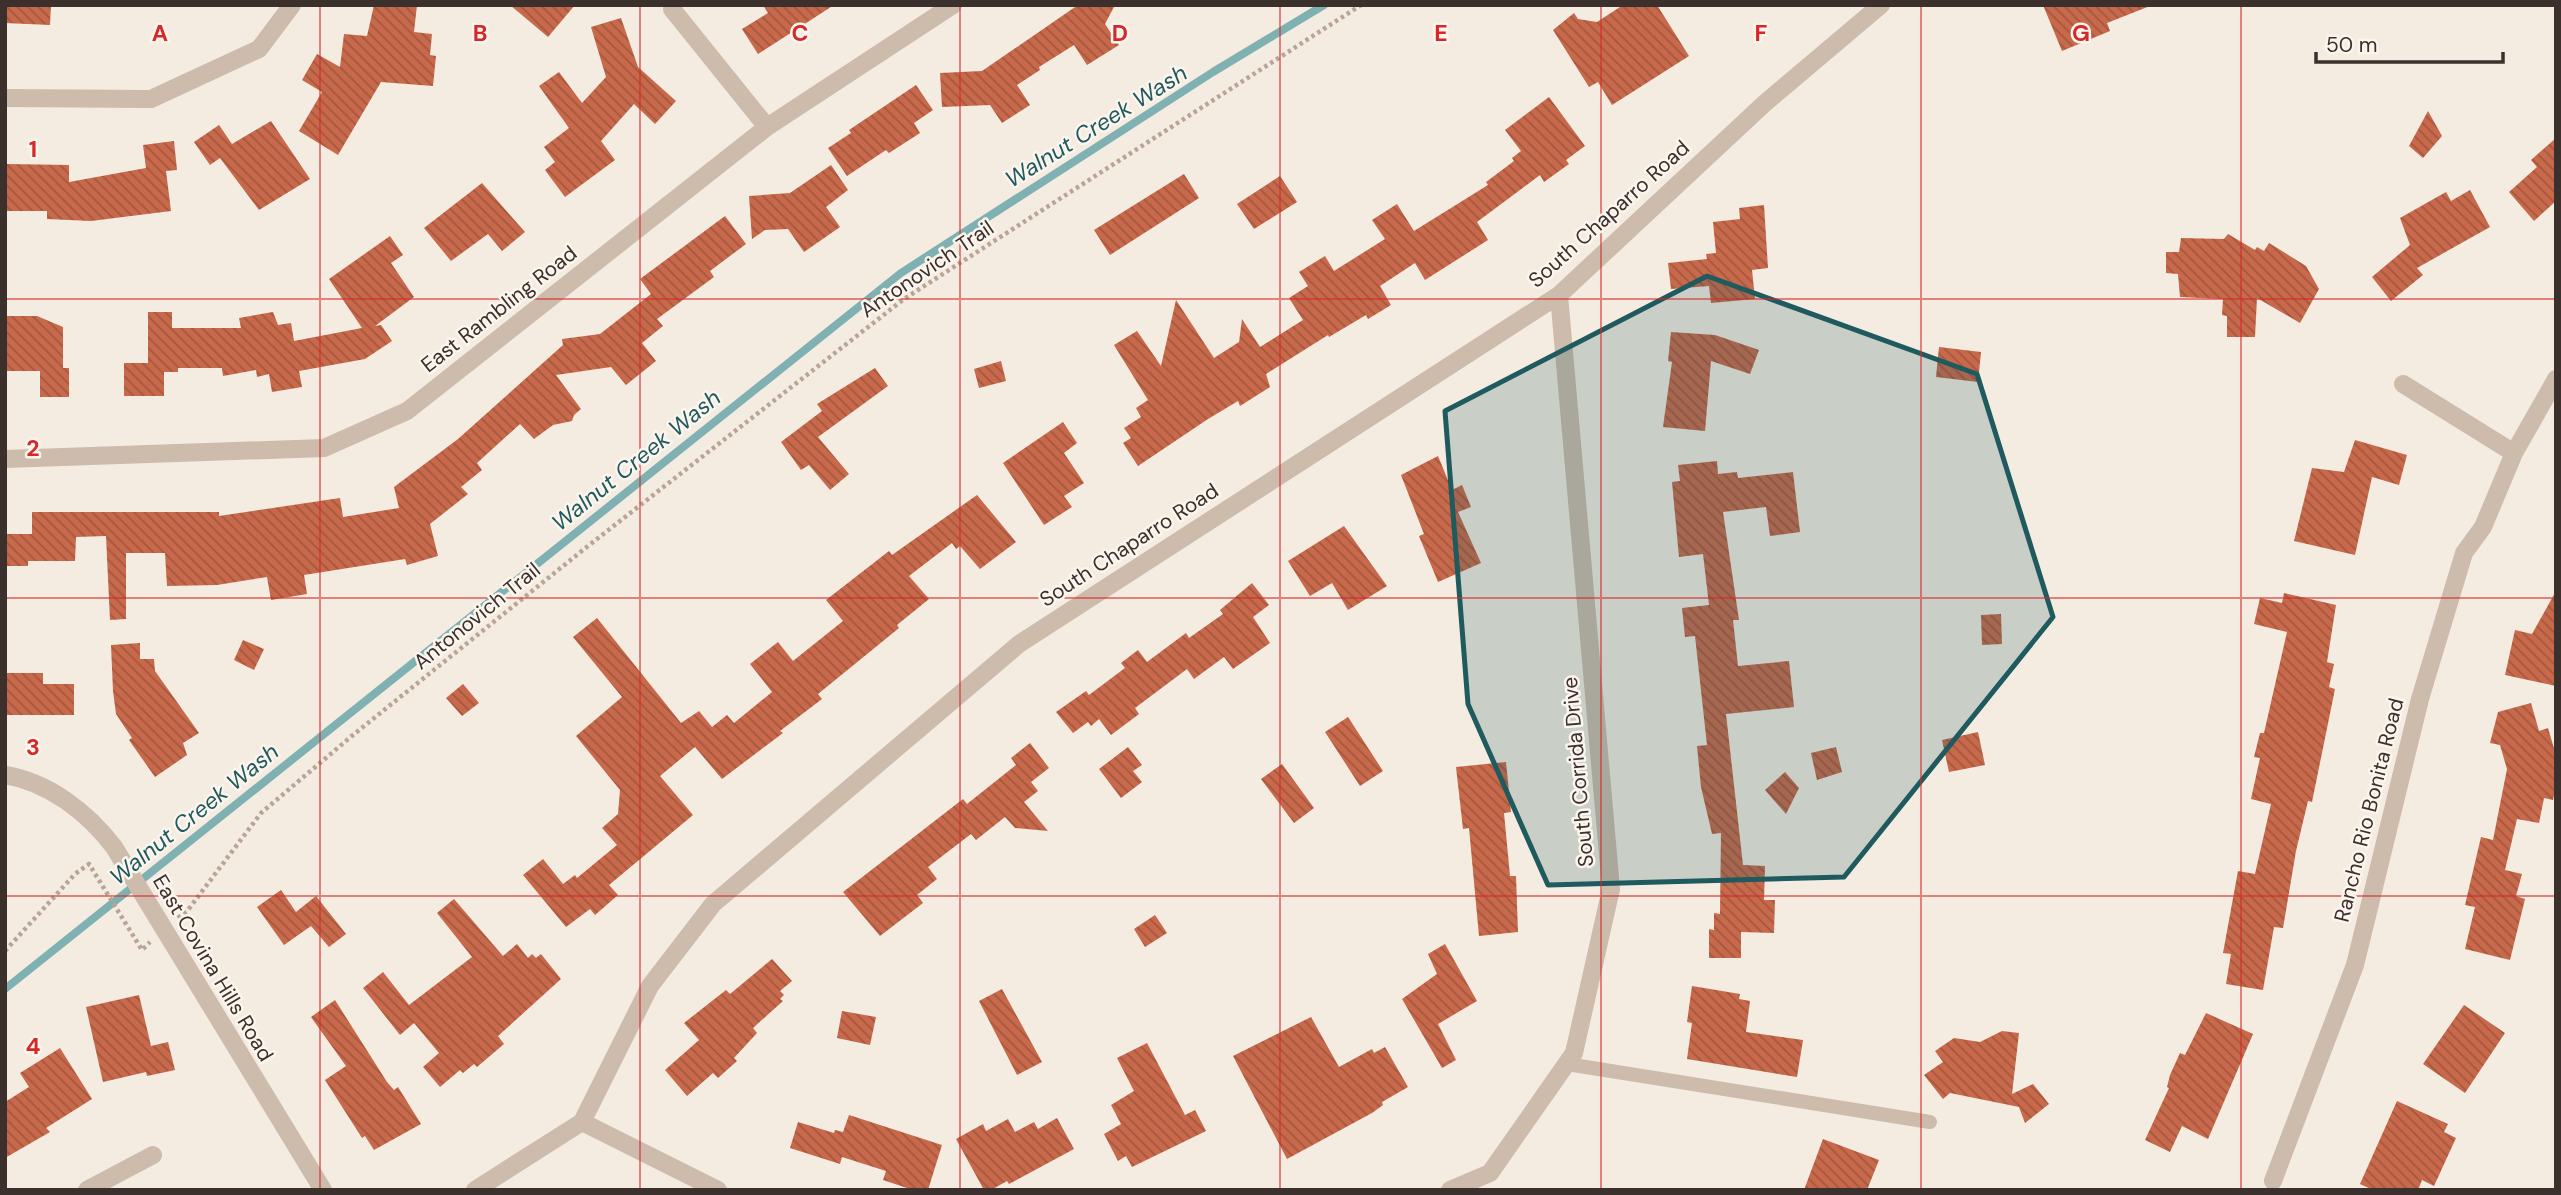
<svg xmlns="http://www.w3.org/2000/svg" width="2561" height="1195" font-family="'DM Sans',sans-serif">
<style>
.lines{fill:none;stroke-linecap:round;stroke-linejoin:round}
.stream{stroke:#7fb0b2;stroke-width:8}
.building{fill:url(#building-back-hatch)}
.path{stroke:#b9a596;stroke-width:4.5;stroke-dasharray:3.5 3.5;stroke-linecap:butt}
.service{stroke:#cdbbac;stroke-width:14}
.minor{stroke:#cdbbac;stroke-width:18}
.tertiary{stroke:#cdbbac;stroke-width:18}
.marked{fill:#1f5a5e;fill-opacity:0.2;stroke:#1f5a5e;stroke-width:5;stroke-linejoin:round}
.grid{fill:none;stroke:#d62828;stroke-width:2;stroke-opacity:0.55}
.labels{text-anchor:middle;stroke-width:5;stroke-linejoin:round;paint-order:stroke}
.street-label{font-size:21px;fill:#3b302b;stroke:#fbf5ee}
.water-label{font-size:23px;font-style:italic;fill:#1f5a5e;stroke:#fbf5ee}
.grid-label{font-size:23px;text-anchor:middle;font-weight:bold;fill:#d62828;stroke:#fbf5ee;stroke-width:5;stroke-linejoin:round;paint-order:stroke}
</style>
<defs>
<pattern id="building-back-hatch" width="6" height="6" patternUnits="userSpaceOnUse" patternTransform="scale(1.75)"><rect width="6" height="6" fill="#c8694b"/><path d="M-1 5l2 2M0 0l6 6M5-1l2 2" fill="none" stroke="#a4573f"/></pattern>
</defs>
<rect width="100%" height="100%" fill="#f4ebe1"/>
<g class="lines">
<path class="stream" d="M5 989 901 273 1213 72 1324 5"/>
</g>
<path class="building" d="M5 5H51L50 25 5 23Z
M374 5H417L414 32 432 34 430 55 436 56 433 86 381 82 338 155 299 131 322 92 302 80 317 54 340 67 344 34 367 36Z
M510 5H575L548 37Z
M763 5H834L758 54 742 29 768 13Z
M1078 5H1115L1105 24 1119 45 1087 65 1074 45 1039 67 1040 70 1017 85 1030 105 1002 123 990 105 942 107 940 73 982 71Z
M1623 5H1657L1689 56 1612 105 1598 82 1589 87 1553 30 1574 13 1578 19 1597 22Z
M2043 5H2150V6L2107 23 2110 31 2062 51Z
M621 18 638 67 676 101 655 124 634 104 601 141 615 160 565 197 545 170 555 162 544 147 569 128 539 86 559 72 582 103 606 77 591 27Z
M916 85 933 110 914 123 920 133 889 153 886 150 847 176 828 148 851 133 849 130Z
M1549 97 1585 146 1566 160 1569 164 1544 182 1540 175 1477 222 1488 240 1425 280 1415 263 1380 286 1391 305 1368 319 1366 315 1329 337 1328 335 1266 374 1270 387 1240 406 1238 401 1208 419 1138 466 1123 443 1131 438 1124 428 1141 417 1136 408 1148 400 1114 345 1137 331 1161 366 1176 300 1214 358 1239 342 1242 319 1260 347 1303 320 1289 298 1308 286 1299 272 1325 256 1334 271 1385 239 1372 220 1397 204 1414 231 1488 185 1486 182 1514 161 1512 158 1521 151 1505 130Z
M2428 111 2442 136 2423 158 2409 146Z
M271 121 310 179 259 210 220 158 210 165 194 142 219 125 232 144Z
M2556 138V201L2534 221 2509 192 2537 167 2531 160Z
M174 141 177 170 166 171 171 211 91 221 47 219V211H7V164L69 165V182L146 168 143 145Z
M831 165 848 190 826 207 840 227 804 252 788 229 765 230 752 239 749 196 790 193Z
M1184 174 1199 198 1110 255 1094 230Z
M1280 176 1297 202 1254 229 1237 204Z
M482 183 525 232 502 251 488 234 451 261 424 228Z
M2470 190 2490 227 2417 268 2423 275 2391 301 2372 277 2410 245 2400 218 2446 192 2451 201Z
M1764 205 1768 268 1752 270 1755 299 1711 303 1709 286 1671 289 1668 263 1707 259 1706 254 1716 253 1713 222 1740 219 1739 208Z
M725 216 746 244 710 271 714 277 657 319 663 326 642 343 656 361 626 385 611 367 556 375 581 409 574 415 572 421 553 425 534 439 520 424 477 463 482 470 461 487 468 494 430 524 438 556 407 565 405 559 304 575 307 594 271 600 267 577 217 585 167 586 165 553H126V619L110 620 106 536 76 537 75 561H28V566H5V534H32V512H219V516L340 498 343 517 399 508 394 487 458 439 563 345 562 339 600 334 651 294 640 279Z
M2228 234 2255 250 2257 247 2264 251 2269 243 2306 266 2319 289 2300 323 2257 298 2255 337H2227V316L2222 315 2223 299 2180 297 2178 274 2166 273V252H2179L2181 238 2224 239Z
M390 236 403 255 391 263 414 297 375 326 381 325 392 341 365 359 299 371 302 387 272 392 269 374 257 377 256 370 223 376 222 368H178V372H164V396H124V363H148V312H172V328H241L239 318 273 312 278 325 291 323 294 341 362 328 329 279Z
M5 316H37L63 327V368H69V397H40V371H5Z
M1671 332 1715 335 1759 350 1750 374 1711 361 1705 431 1663 427 1672 362 1668 361Z
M1939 347 1981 352 1978 382 1936 377Z
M1001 361 1006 381 979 388 974 369Z
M875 368 888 386 818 437 849 474 830 490 809 465 801 470 781 442 822 411 817 404Z
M1063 422 1077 443 1064 453 1084 483 1064 496 1072 507 1044 525 1003 463Z
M2355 440 2407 455 2399 485 2372 477 2355 555 2294 541 2312 468 2344 472Z
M1438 456 1452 490 1462 485 1471 507 1458 512 1481 563 1438 582 1419 536 1424 534 1401 475Z
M1717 461 1718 474 1737 472 1738 478 1793 472 1800 532 1770 536 1766 507 1723 512 1739 620H1733L1738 666 1789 661 1794 707 1726 714 1743 865 1765 866 1764 900H1775L1774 933 1741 932V958H1709V929L1714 930V913L1720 914 1721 833 1712 834 1701 787 1697 746 1707 745 1695 636 1685 637 1682 608 1709 605 1703 554 1679 557 1672 482 1680 481 1678 465Z
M977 495 1016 542 980 569 960 546 956 549 952 543 909 576 929 599 897 625 899 628 818 694 822 699 780 731 783 733 722 779 695 747 660 776 693 815 609 885 618 895 595 915 590 909 566 927 523 875 543 859 563 884 575 875 577 878 617 845 602 828 618 814 620 790 576 736 622 697 573 637 597 618 681 723 699 711 712 727 727 715 734 723 772 692 750 664 778 642 793 661 843 621 826 600 889 551 892 555Z
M1344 526 1387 586 1348 610 1332 583 1310 596 1288 561Z
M1252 583 1269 605 1253 617 1270 643 1233 669 1224 657 1194 679 1187 669 1135 708 1139 714 1111 735 1099 719 1091 726 1088 722 1073 733 1056 712 1086 691 1089 695 1125 668 1121 663 1138 650 1147 662 1186 633 1189 638 1223 614 1220 610Z
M2556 591V686L2505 675 2515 630 2532 634Z
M2284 593 2336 605 2327 662 2334 664 2329 687 2335 689 2312 802 2308 801 2296 851 2283 928 2274 927 2263 990 2226 984 2231 954 2223 953 2238 871 2255 874 2271 804 2251 799 2260 758 2254 757 2260 733H2264L2287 632 2254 624 2260 598 2282 603Z
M2001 614 2002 644 1982 645 1981 615Z
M243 640 264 649 254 670 234 660Z
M140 643V659H154L155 671 199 733 183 743 187 755 155 777 129 740 132 738 116 714 113 691 111 645Z
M5 673H43V684H74V715H5Z
M463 684 479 703 462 716 446 698Z
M2531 703 2539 731 2548 728 2556 755V786L2553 800 2544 798 2539 823 2517 819 2505 870 2522 874 2516 896 2525 899 2510 960 2465 949 2475 907 2465 905 2481 837 2493 840 2507 769 2500 745 2490 743 2498 712Z
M1348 717 1383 771 1360 786 1325 732Z
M1978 732 1985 765 1949 772 1942 740Z
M1030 743 1049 768 1031 782 1038 791 1024 802 1048 831 1015 828 1005 817 976 840 971 834 928 867 937 879 917 895 923 903 880 936 843 892 963 799 967 804 1016 765 1011 758Z
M1128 747 1142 765 1133 771 1142 782 1121 798 1099 769Z
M1836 747 1842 772 1817 780 1811 753Z
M1506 762 1511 812 1504 813 1510 876H1516L1518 932 1479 936 1469 828 1463 829 1456 767Z
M1282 764 1314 808 1294 823 1261 779Z
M1785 772 1799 788 1786 814 1765 790Z
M281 890 296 912 316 896 346 934 329 947 311 926 284 945 257 907Z
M454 899 503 956 517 944 528 958 532 954 536 958 541 954 561 979 498 1036 504 1044 477 1067 474 1064 463 1073 460 1070 440 1087 423 1067 439 1053 414 1023 400 1035 363 988 383 972 409 1005 472 957 437 913Z
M1155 915 1167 933 1145 947 1134 929Z
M1445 944 1477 1001 1438 1024 1456 1060 1442 1068 1402 999 1437 974 1428 954Z
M772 959 792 981 780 991 784 995 780 999 783 1001 753 1028 757 1033 734 1058 737 1061 718 1078 713 1073 687 1096 665 1070 699 1040 684 1023 726 990 730 994Z
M1692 986 1740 994 1739 999 1750 1001 1746 1032 1803 1040 1797 1077 1687 1059 1692 1023 1687 1022Z
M1002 989 1042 1062 1017 1075 979 1001Z
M139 995 151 1046 168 1042 175 1070 147 1076 146 1072 103 1082 86 1007Z
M335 1000 387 1082 394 1090 398 1087 421 1124 374 1150 365 1136 362 1138 325 1080 346 1066 311 1017Z
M2464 1005 2505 1033 2465 1093 2423 1064Z
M842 1011 876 1017 870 1045 837 1038Z
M2206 1013 2253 1034 2208 1139 2182 1126 2170 1152 2145 1140 2169 1088 2167 1087 2170 1075 2180 1053 2185 1055Z
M1311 1017 1339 1067 1372 1049 1374 1053 1385 1047 1408 1087 1382 1102 1383 1105 1372 1113 1287 1159 1233 1056Z
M2002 1031 2019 1033 2012 1094 2033 1084 2049 1104 2025 1123 2019 1107 1950 1093 1943 1099 1924 1075 1943 1062 1935 1051 1954 1038 1980 1042Z
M1147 1043 1185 1115 1195 1110 1206 1131 1132 1167 1126 1156 1118 1161 1104 1134 1121 1124 1111 1105 1134 1091 1117 1058Z
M60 1048 92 1099 46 1128 50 1132 5 1158V1102L29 1087 20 1073Z
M2397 1101 2448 1124 2444 1132 2456 1138 2434 1186 2422 1180 2418 1190H2373L2360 1184Z
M849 1115 942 1145 928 1190H913L883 1180 886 1171 842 1157 840 1164 790 1148 798 1122 834 1133 835 1130 843 1132Z
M1057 1118 1074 1149 1009 1184 1007 1181 991 1190H984L956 1139 983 1124 986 1131 1008 1119 1015 1132 1034 1122 1038 1129Z
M1823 1139 1879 1160 1867 1190H1804Z"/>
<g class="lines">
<path class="path" d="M178 918 188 910 261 813 353 735 588 546 904 299 1361 5
M5 951 75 874 89 864 142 950 150 942"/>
<path class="service" d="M1567 1064 1930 1122"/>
<path class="minor" d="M672 9 767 127
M5 98 151 99 259 49 292 5
M2403 384 2514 453 2556 379
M5 459 324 448 407 411 767 127 953 5
M582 1122 718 1190
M2273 1181 2355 965 2420 699 2464 553 2483 527 2514 453
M87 1190 153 1155
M475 1190 582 1122 650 986 713 904 1019 644 1559 295 1765 103 1881 5
M1450 1190 1490 1173 1574 1053 1611 889 1559 295"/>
<path class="tertiary" d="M5 775C49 782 88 813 114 847L323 1190"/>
</g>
<path class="marked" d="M1707 276 1977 374 2053 617 1844 877 1548 885 1468 704 1445 411Z"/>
<path class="grid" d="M320 5V1190M640 5V1190M960 5V1190M1280 5V1190M1601 5V1190M1921 5V1190M2241 5V1190M5 299H2556M5 598H2556M5 896H2556"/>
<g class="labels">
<g class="street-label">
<text transform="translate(1609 214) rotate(-42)" y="7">South Chaparro Road</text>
<text transform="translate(927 269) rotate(-34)" y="7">Antonovich Trail</text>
<text transform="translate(499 309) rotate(-38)" y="7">East Rambling Road</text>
<text transform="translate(1129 545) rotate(-33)" y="7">South Chaparro Road</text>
<text transform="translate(477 616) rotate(-39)" y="7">Antonovich Trail</text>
<text transform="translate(1578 772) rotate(-95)" y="7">South Corrida Drive</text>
<text transform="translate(2369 810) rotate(-76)" y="7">Rancho Rio Bonita Road</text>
<text transform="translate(213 968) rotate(59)" y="7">East Covina Hills Road</text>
</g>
<g class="water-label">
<text transform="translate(1096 126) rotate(-32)" y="8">Walnut Creek Wash</text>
<text transform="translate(636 460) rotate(-39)" y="8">Walnut Creek Wash</text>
<text transform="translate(194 814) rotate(-39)" y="8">Walnut Creek Wash</text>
</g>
</g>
<g class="grid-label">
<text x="160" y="41">A</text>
<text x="480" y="41">B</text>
<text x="800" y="41">C</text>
<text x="1120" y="41">D</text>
<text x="1441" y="41">E</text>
<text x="1761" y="41">F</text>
<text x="2081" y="41">G</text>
<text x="33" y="157">1</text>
<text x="33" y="456">2</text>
<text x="33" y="755">3</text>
<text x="33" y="1054">4</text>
</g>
<rect width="2561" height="1195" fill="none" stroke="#3b302b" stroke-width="14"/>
<path d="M2316 52v10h187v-10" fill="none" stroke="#3b302b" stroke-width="3.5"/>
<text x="2326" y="52" font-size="21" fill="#3b302b" stroke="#fbf5ee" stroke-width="5" paint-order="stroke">50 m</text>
</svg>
